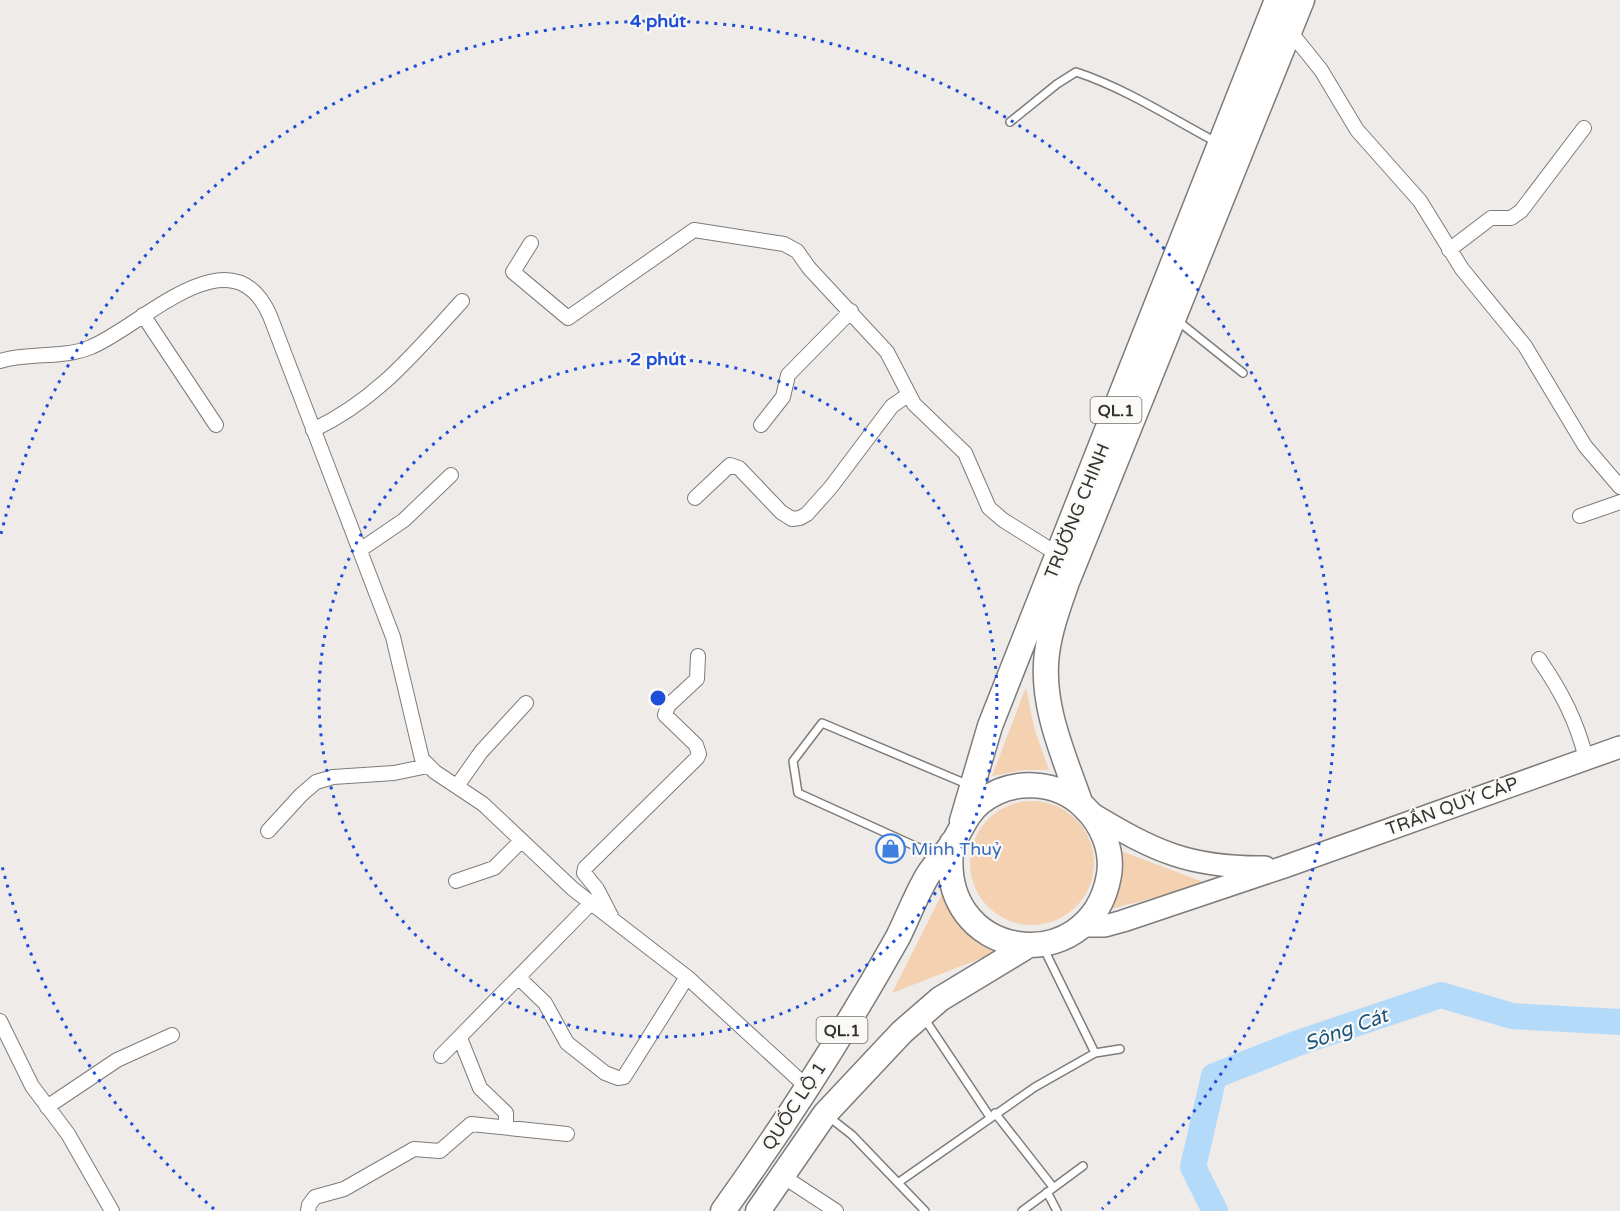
<svg xmlns="http://www.w3.org/2000/svg" width="1620" height="1211" font-family="'Varela Round',sans-serif">
<style>
.green{fill:#f3d1b1}
.lines{fill:none;stroke-linecap:round;stroke-linejoin:round}
.river{stroke:#b4dafa;stroke-width:26}
.lane-casing{stroke:#7e7c7a;stroke-width:10}
.street-casing{stroke:#7e7c7a;stroke-width:16}
.primary-casing{stroke:#7e7c7a;stroke-width:24}
.highway-casing{stroke:#7e7c7a;stroke-width:27}
.lane{stroke:#fff;stroke-width:7}
.street{stroke:#fff;stroke-width:14}
.primary{stroke:#fff;stroke-width:21}
.highway{stroke:#fff;stroke-width:24}
.ring{fill:none;stroke:#1d4ed8;stroke-width:3;stroke-dasharray:3 6}
.labels{text-anchor:middle;stroke-width:4.5;stroke-linejoin:round;paint-order:stroke}
.shield{fill:#fbf9f6;stroke:#6f6e6d;stroke-width:1.5}
.shield-label{font-size:16px;font-weight:bold;fill:#333232}
.street-label{font-size:18px;fill:#333232;stroke:#fbf9f6}
.shop-label{font-size:18px;fill:#366cbe;stroke:#fbf9f6;text-anchor:start}
.water-label{font-size:20px;font-style:italic;fill:#19547c;stroke:#fbf9f6}
.centre{fill:#1d4ed8;stroke:#fbf9f6;stroke-width:3}
.ring-label{font-size:18px;text-anchor:middle;font-weight:bold;fill:#1d4ed8;stroke:#fbf9f6;stroke-width:4.5;stroke-linejoin:round;paint-order:stroke}
</style>
<rect width="100%" height="100%" fill="#eeebe9"/>
<path class="green" d="M1026 687 1034 728 1049 770H1024L992 776Z
M970 863a62 62 0 1 1 124 0a62 62 0 1 1-124 0Z
M1118 850 1209 884 1106 910 1120 886Z
M942 894C959 923 967 937 1000 951L892 993Z"/>
<g class="lines">
<path class="river" d="M1215 1211 1193 1167 1214 1076 1298 1043 1441 995 1512 1016 1620 1022"/>
<defs>
<path id="lane" d="M1010 122 1057 84 1076 72C1125 88 1171 118 1216 142
M1178 321 1243 373
M937 856 798 793 793 761 822 723 969 785
M1043 947 1095 1053
M924 1018 990 1117
M995 1113 1053 1187
M829 1117 852 1135 925 1211
M899 1182 1035 1087 1095 1053 1120 1049
M1047 1192 1057 1211
M1022 1211 1083 1166"/>
<path id="street" d="M1288 29 1321 70 1357 130 1420 201 1462 269 1525 346 1585 446 1620 487
M531 243 513 272 568 318 694 230 784 244 797 251 809 268 887 352 914 404 965 453 989 508 1003 520 1059 555
M1449 250 1491 218H1511L1521 211 1584 128
M143 315 216 425
M0 361C30 352 63 359 91 347 141 327 232 228 270 316L393 637 422 759 435 772 483 804 573 889 687 977 808 1088
M761 425 783 397 788 375 851 311
M313 430C377 400 415 352 462 301
M695 498 730 465 739 468 781 512 792 519 800 518 807 514 831 487 892 406 908 395
M1580 516 1620 502
M360 550 404 520 451 475
M1539 659C1561 691 1577 721 1586 759
M457 786 481 752 526 703
M268 831 301 795 316 782 333 777 394 773 428 766
M456 881 494 868 521 841
M611 916 597 889 584 873 585 868 697 758 699 754 696 745 665 715 668 706 697 679 698 656
M519 978 545 1003 567 1043 605 1073 618 1078 624 1077 687 977
M0 1021 32 1086 68 1134 112 1211
M460 1038 480 1088 506 1113V1126
M441 1056 591 903
M47 1107 117 1060 172 1035
M784 1177 836 1211
M308 1211 309 1205 315 1197 344 1189 414 1149 440 1151 471 1124 567 1134"/>
<path id="primary" d="M1091 813C1154 851 1189 868 1265 867
M1081 926H1105L1123 921 1284 867 1620 747"/>
<path id="highway" d="M1080 802C1064 756 1040 704 1047 653 1050 629 1059 605 1067 582L1302 0
M962 821 990 726 1277 0
M723 1211C786 1123 845 1032 898 937 907 919 914 900 924 882 931 867 943 857 952 844 962 829 966 814 981 802 1011 778 1057 780 1084 807 1102 824 1113 850 1109 875 1091 982 933 962 952 843
M758 1211 825 1114 902 1032 940 999 1029 945"/>
</defs>
<use href="#lane" class="lane-casing"/>
<use href="#street" class="street-casing"/>
<use href="#primary" class="primary-casing"/>
<use href="#highway" class="highway-casing"/>
<use href="#lane" class="lane"/>
<use href="#street" class="street"/>
<use href="#primary" class="primary"/>
<use href="#highway" class="highway"/>
</g>
<g class="ring">
<circle cx="658" cy="698" r="339"/>
<path d="M214 1209A677 677 0 0 1 1 862M1 534A677 677 0 1 1 1102 1209"/>
</g>
<defs>
<symbol id="shop-ring" viewBox="-11 -11 22 22"><circle r="9.5" fill="#fbf9f6" stroke="#3f7fe0" stroke-width="1.5"/><path d="M-5-2.5h2.3a2.7 3.5 0 0 1 5.4 0H5L5.5 6h-11ZM-1.5-2.5h3a1.5 2.3 0 0 0-3 0Z" fill="#3f7fe0"/></symbol>
</defs>
<g fill-rule="evenodd">
<use href="#shop-ring" x="874" y="832" width="33" height="33"/>
</g>
<g class="labels">
<g class="shield">
<rect x="1090.5" y="397" width="51" height="26" rx="4.5"/>
<rect x="816.5" y="1017" width="51" height="26" rx="4.5"/>
</g>
<g class="shield-label">
<text x="1116" y="416">QL.1</text>
<text x="842" y="1036">QL.1</text>
</g>
<g class="street-label">
<text transform="translate(1077 511) rotate(-68)" y="6">TRƯỜNG CHINH</text>
<text transform="translate(1452 806) rotate(-20)" y="6">TRẦN QUÝ CÁP</text>
<text transform="translate(794 1106) rotate(-57)" y="6">QUỐC LỘ 1</text>
</g>
<g class="shop-label">
<text x="911" y="855">Minh Thuỷ</text>
</g>
<g class="water-label">
<text transform="translate(1346 1029) rotate(-20)" y="7">Sông Cát</text>
</g>
</g>
<circle cx="658" cy="698" r="9" class="centre"/>
<g class="ring-label">
<text x="658" y="27">4 phút</text>
<text x="658" y="365">2 phút</text>
</g>
</svg>
